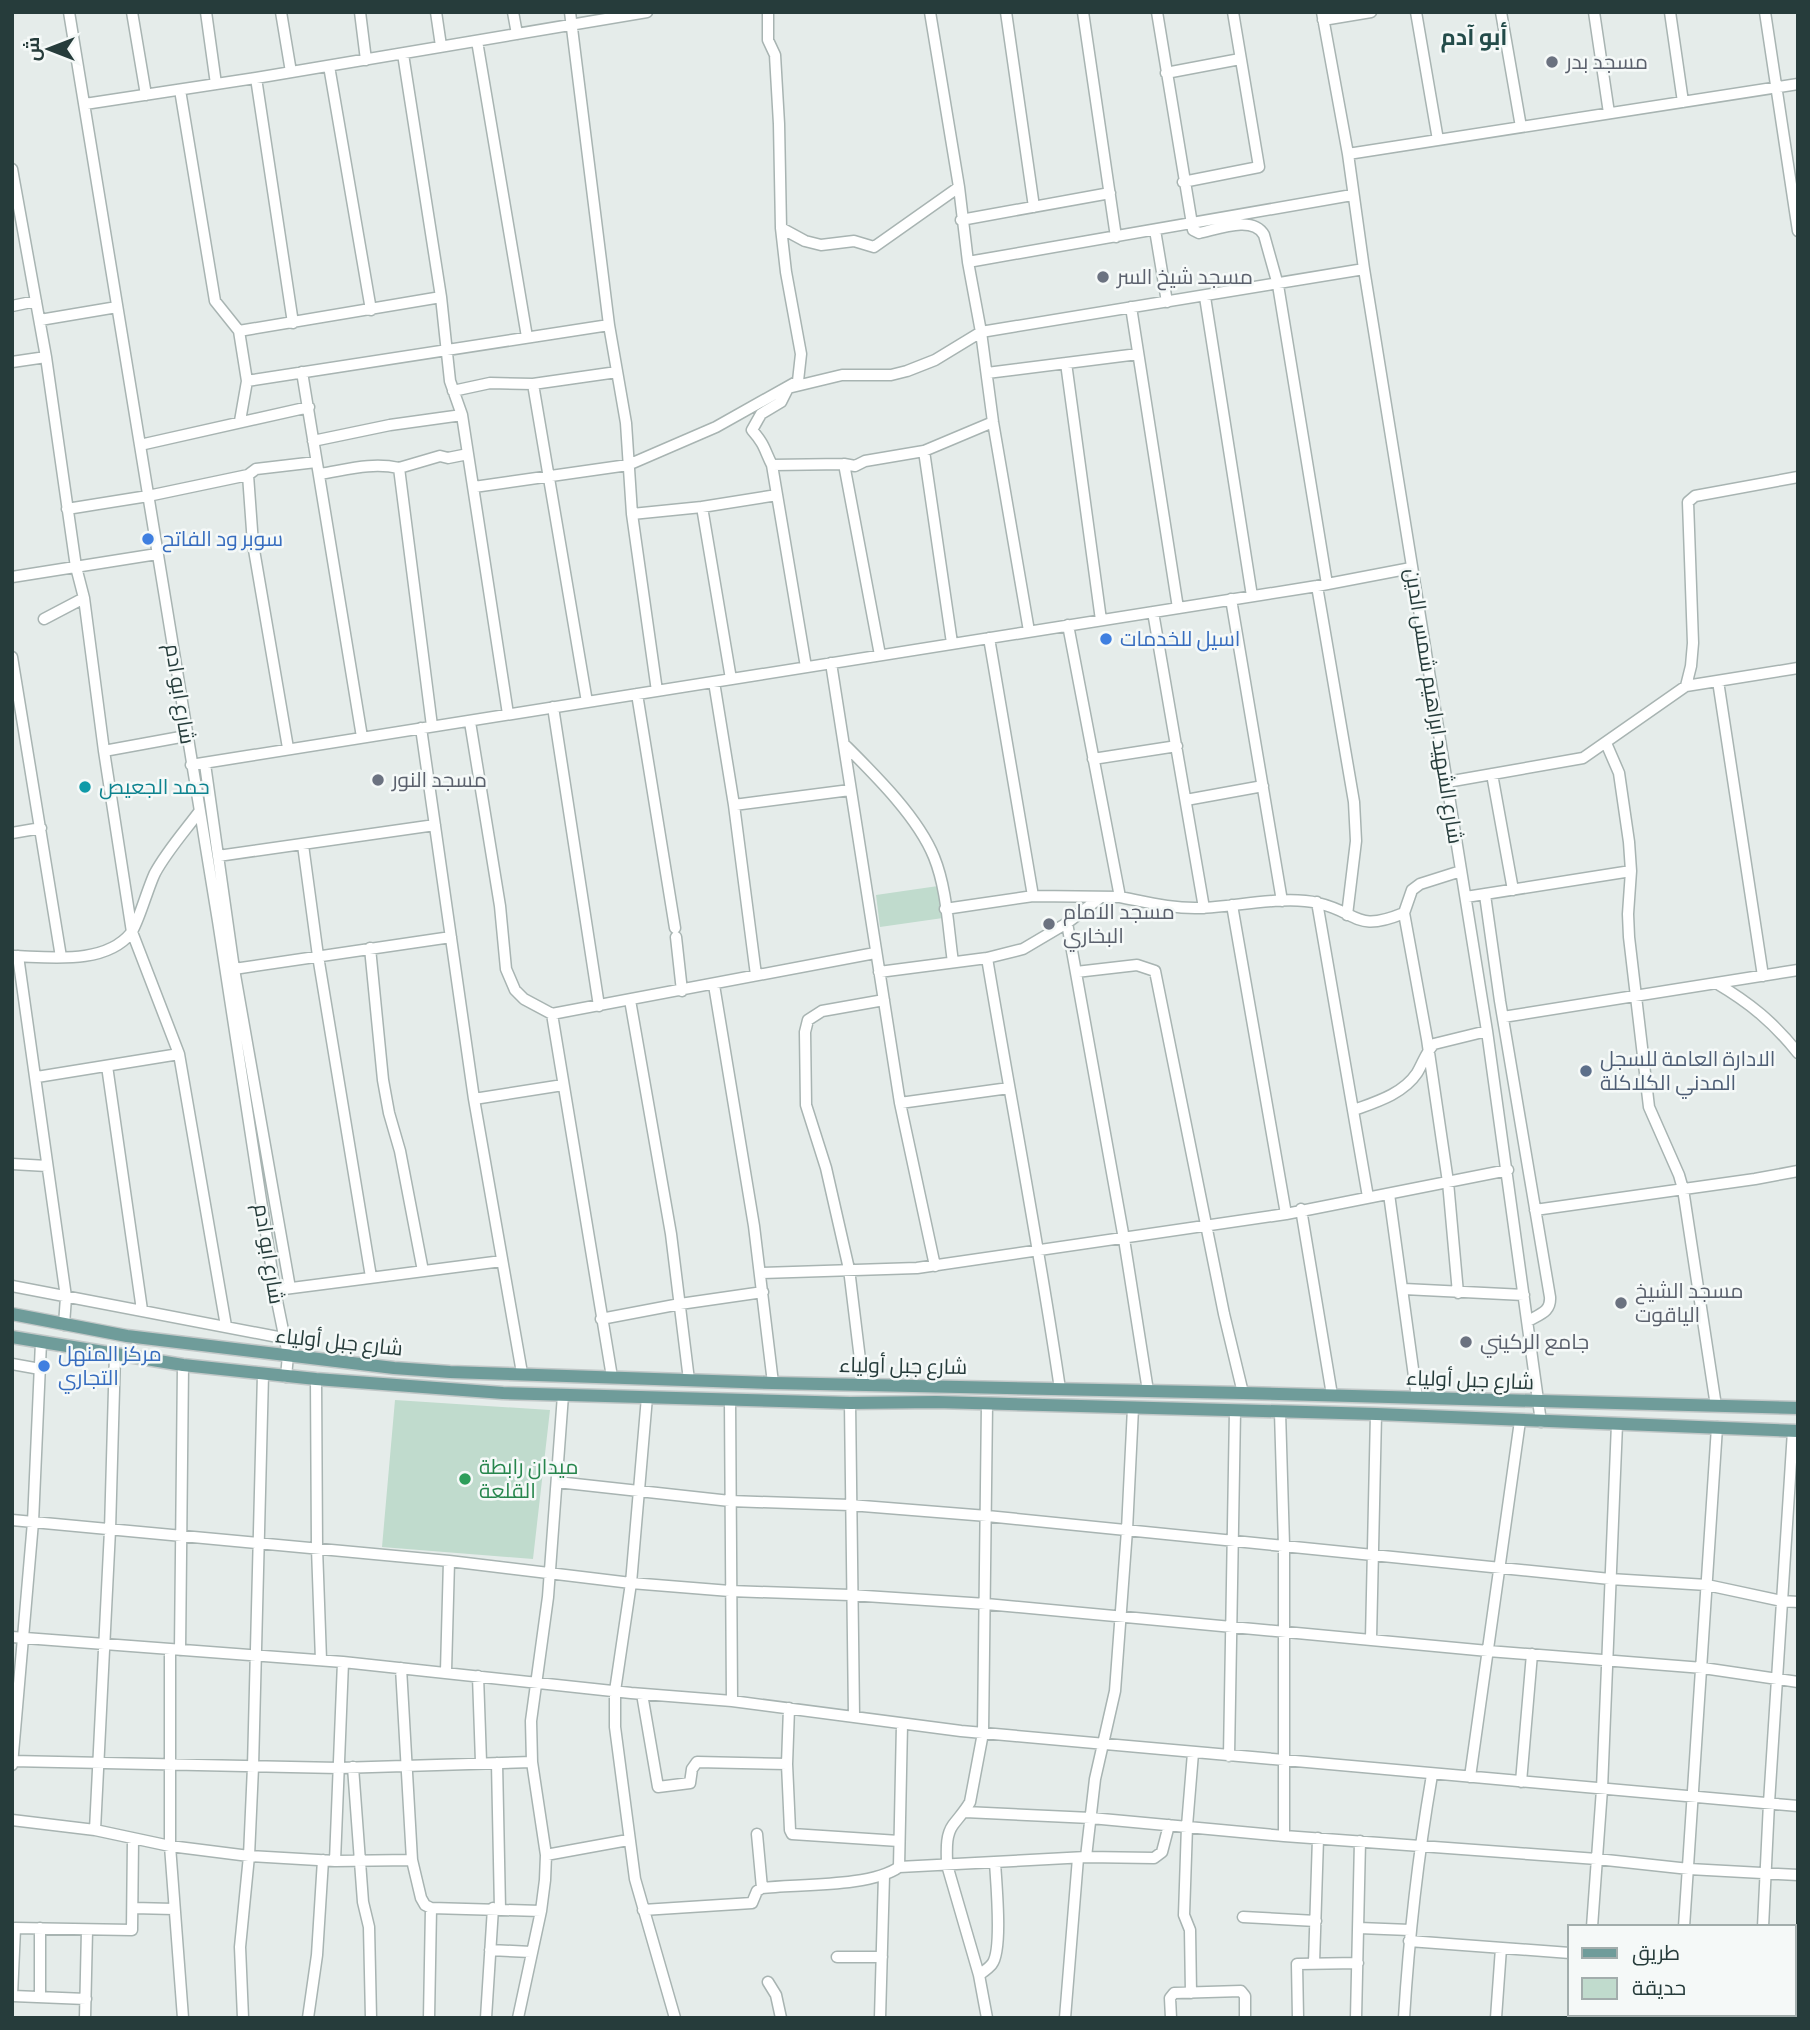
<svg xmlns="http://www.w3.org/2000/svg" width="1810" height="2030" font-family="'Source Sans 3',Cairo,sans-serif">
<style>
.green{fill:#c0dbcd}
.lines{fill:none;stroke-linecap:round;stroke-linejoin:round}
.minor-casing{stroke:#a8b4b2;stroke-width:13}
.major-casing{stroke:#c2c8c8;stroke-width:15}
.minor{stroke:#fff;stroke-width:10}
.major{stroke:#6f9c9a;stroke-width:12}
.worship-dot{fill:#6b7280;stroke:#f5f9f8;stroke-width:2.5}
.shop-dot{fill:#3f7fe0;stroke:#f5f9f8;stroke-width:2.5}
.culture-dot{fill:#0f9aa8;stroke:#f5f9f8;stroke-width:2.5}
.service-dot{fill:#5c6f8a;stroke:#f5f9f8;stroke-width:2.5}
.leisure-dot{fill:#2e9e5b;stroke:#f5f9f8;stroke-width:2.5}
.labels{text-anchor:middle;stroke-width:5;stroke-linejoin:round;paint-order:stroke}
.worship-label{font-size:21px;fill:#5b616d;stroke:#f5f9f8;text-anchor:start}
.shop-label{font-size:21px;fill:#366cbe;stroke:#f5f9f8;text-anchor:start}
.street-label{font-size:21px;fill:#263c3b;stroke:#f5f9f8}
.culture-label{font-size:21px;fill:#0d838f;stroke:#f5f9f8;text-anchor:start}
.service-label{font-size:21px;fill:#4e5e75;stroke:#f5f9f8;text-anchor:start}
.leisure-label{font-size:21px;fill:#27864d;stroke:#f5f9f8;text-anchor:start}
.neighbourhood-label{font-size:23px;font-weight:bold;fill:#244c4a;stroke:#f5f9f8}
</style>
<rect width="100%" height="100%" fill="#e5ecea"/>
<path class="green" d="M938 886 943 918 880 927 876 895Z
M395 1400 550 1410 533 1559 382 1547Z"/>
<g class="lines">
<defs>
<path id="minor" d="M69 12 218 921 275 1291 288 1355 286 1377
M132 12 146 95
M206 12 216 84
M281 12 291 72
M360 12 366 60
M436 12 441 46
M513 12 517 34
M570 12 609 325 626 423 632 514 657 691
M930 12 959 187 968 262 981 332 993 422 1029 631
M1006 12 1034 207
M1083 12 1116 237
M1157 12 1193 230 1199 233C1218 229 1253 215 1264 235L1278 285 1327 584
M1322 12 1348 154 1364 269 1487 1031 1541 1422
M1416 12 1438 140
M1501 12 1521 127
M1594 12 1609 113
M1670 12 1683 102
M1765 12 1798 231
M1323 20 1371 12
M477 41 527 337
M403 54 441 297 450 381 462 415 508 714
M329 66 371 310
M1166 73 1240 59
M256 78 293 323
M180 90 215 301 239 331 247 381 240 421
M85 104 256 78 647 12
M1348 154 1798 84
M12 169 46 357 76 567 84 598 104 751 132 932 179 1054 226 1326
M1183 182 1259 167 1233 12
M961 220 1110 193
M781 228 805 241 821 245 854 241 874 247 959 187
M1155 230 1167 302
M968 262 1352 195
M1205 297 1252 596
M12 306 36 301
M1131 307 1178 608
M40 320 117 307
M239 331 441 297
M12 362 46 357
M1066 363 1101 620
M302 372 362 737
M987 373 1138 354
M247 381 609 325
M533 384 587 702
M453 391 490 383 533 384 617 372
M313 441 390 425 462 415
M140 445 309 407
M924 451 952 643
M844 464 880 655
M772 465 844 464 855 466 865 461 924 451 993 422
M319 474C346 470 371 462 399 468
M474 487 628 465 716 427 798 381 801 354 786 272 781 228 779 124 775 55 768 40V12
M702 507 731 679
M67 509 148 496 248 475
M632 514 702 507 777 495
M12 577 157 554
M1317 586 1354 802 1356 841 1347 915
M1231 599 1282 901
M1153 612 1204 908
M44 619 84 598
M1068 625 1120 897C1146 902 1173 909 1200 908 1235 907 1284 895 1318 903 1360 913 1355 933 1404 913L1412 890 1420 884 1461 871
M989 638 1033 896
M12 657 61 957
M831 663 900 1103 935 1266
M806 667 772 465C764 449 765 445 752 430L761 414 781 402 788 388 842 375H891L907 371 935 360 981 332 1364 269
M1718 681 1763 976
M714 682 734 805 756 975
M1686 686 1691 666 1693 643 1688 502 1695 496 1798 477
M637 694 675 928
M553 707 599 1006
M470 722 500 906 506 969 515 990 524 999 552 1014 875 953
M432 726 399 468 440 456 448 458 468 454
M421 728 474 1099 522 1373
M1606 743 1619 773 1629 842 1631 871 1628 914 1629 937 1649 1107 1679 1175 1683 1189 1716 1406
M844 744C874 774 918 817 934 857 947 889 948 928 953 962
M288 748 253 544 248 475 256 469 316 462
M104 751 186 736
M1093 759 1177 746
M205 764 234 969 290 1288
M191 765 1317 586 1411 568
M1492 774 1513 890
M1447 782 1583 758 1686 686 1798 668
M1186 800 1263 786
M734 805 850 790
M12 833 41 828
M303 845 318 956 371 1277
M218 856 435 825
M1485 895 1500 1001 1550 1297C1551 1312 1540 1314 1528 1321
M1466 897 1631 871
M1317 902 1368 1197
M1232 905 1286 1214
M945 909 1033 896 1120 897
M1404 913 1427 1039 1448 1182 1458 1293
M1067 923 1124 1239 1148 1391
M676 937 682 991
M370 948 383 1080 389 1113 400 1151 423 1271
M14 956C50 957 105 965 131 933 138 924 148 887 155 873 167 851 184 832 199 812
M18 956 66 1297 64 1325
M987 958C1011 1102 1039 1245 1060 1389
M234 969 451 937
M879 972 987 958 1023 949 1067 923 1101 897
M1076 972 1137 965 1155 971 1224 1314 1243 1393
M1716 983C1750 1003 1773 1022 1798 1053
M714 985 754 1226 773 1383
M630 1000 671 1234 689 1380
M552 1014 612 1377
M1503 1017 1798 970
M107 1066 142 1310
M37 1077 179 1054
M474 1099 563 1085
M900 1103 1009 1088
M1354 1110C1376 1102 1403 1094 1417 1073 1423 1063 1426 1052 1434 1044L1487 1031
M12 1164 47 1166
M1389 1194 1417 1398
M1301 1209 1332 1395
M1535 1210 1755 1179 1798 1171
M761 1273 917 1268 1286 1214 1508 1170
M12 1286 283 1338
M284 1289 502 1261
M1404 1289 1524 1295
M601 1319 680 1304 763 1292
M12 1364 40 1369
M316 1379 317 1548 321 1660
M863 1384 849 1269 826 1168 806 1105 805 1032 808 1020 822 1011 884 1000
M647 1397 631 1583 615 1691V1727L635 1879 675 2018
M730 1400 732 1701
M850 1403 854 1716
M1280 1412 1284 1545V1836
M557 1482 730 1501 850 1505 987 1516 1610 1579 1707 1585 1782 1601 1798 1602
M12 1520 449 1561 631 1583 730 1591 850 1595 986 1604 1488 1651 1703 1668 1798 1682
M12 1637 343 1662 631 1693 732 1701 961 1731 1798 1806
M1371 1639 1376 1414
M170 1649V1846L183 2018
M180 1650 183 1365
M401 1668 412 1860 421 1898 425 1905 431 1908 541 1911
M446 1671 449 1561
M478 1676 481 1762
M642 1694 658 1787 690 1783 692 1769 697 1762 787 1764
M789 1708 787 1764 790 1830 792 1834 899 1841
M1229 1756 1235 1411
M12 1761 339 1768 532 1762
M497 1763 500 1909
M12 1765 33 1522 41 1342
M353 1767 363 1902 369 1927 371 2018
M1470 1777 1520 1421
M1521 1782 1532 1654
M965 1812 1091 1818 1284 1836 1597 1859 1689 1869 1798 1875
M12 1820 95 1830 170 1846 249 1856 335 1861 412 1860
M95 1830 110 1530 115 1354
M546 1855 628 1840
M1086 1857 1095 1779 1115 1691 1127 1530 1133 1408
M335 1861 343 1662
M899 1867 902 1724
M762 1888C797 1884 872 1887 899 1867L1086 1857 1154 1858 1162 1852 1169 1825
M133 1908 174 1909
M643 1910 752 1903 757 1891 762 1888 757 1834
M1243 1917 1316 1921
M1592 1927 1602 1789 1617 1424
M1684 1927 1717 1427
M1763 1927 1769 1803 1793 1431
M1359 1928 1410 1930
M1409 1941 1570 1953
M490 1950 531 1952
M837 1957H882
M1314 1963 1318 1838
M1794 1967H1798
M979 1975C983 1972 989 1968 992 1964 1003 1950 996 1882 995 1862
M768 1982 776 1995 781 2018
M1191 1993 1190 1930 1184 1915 1187 1826 1193 1753
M12 1996 15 1928 132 1930 133 1839
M13 1996 86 1999
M40 1997V1928
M85 2018 87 1930
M243 2018 240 1947 249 1856 253 1767 263 1374
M308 2018 317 1955 323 1860
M429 2018 431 1908
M486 2018 493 1908
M518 2018 541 1911 545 1880 546 1855 532 1762 531 1721 548 1597 563 1395
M880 2018 884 1875
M987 2018 979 1975 947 1865C947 1852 945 1836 953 1825 959 1817 965 1811 970 1802L983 1733 987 1404
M1065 2018 1078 1858
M1171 2018 1170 1998 1174 1993 1241 1991 1245 1996V2018
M1298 2018 1297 1964 1358 1963
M1356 2018 1360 1841
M1404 2018C1409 1936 1418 1856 1432 1775
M1496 2018 1501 1948
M1588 2018V2014
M1679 2018V2014
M1758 2018V2014"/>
<path id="major" d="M12 1314 127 1336 394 1368 450 1372 773 1383 1243 1393 1798 1408
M12 1337 183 1365 316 1379 503 1393 850 1403 936 1402 1376 1414 1798 1431"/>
</defs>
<use href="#minor" class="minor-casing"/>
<use href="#major" class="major-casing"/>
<use href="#minor" class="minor"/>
<use href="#major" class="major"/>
</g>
<g class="worship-dot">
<circle cx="1552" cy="62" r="7"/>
<circle cx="1103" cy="277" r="7"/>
<circle cx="378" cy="780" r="7"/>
<circle cx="1049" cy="924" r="7"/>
<circle cx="1621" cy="1303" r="7"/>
<circle cx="1466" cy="1342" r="7"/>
</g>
<g class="shop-dot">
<circle cx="148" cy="539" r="7"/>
<circle cx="1106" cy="639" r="7"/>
<circle cx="44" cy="1366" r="7"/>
</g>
<circle class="culture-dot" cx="85" cy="787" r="7"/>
<circle class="service-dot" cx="1586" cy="1071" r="7"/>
<circle class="leisure-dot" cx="465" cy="1479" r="7"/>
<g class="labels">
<g class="worship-label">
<text x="1566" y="69">مسجد بدر</text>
<text x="1117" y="284">مسجد شيخ السر</text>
<text x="392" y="787">مسجد النور</text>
<text x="1063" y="919">مسجد الامام<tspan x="1063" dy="24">البخاري</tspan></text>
<text x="1635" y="1298">مسجد الشيخ<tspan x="1635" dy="24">الياقوت</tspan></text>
<text x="1480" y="1349">جامع الركيني</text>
</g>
<g class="shop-label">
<text x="162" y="546">سوبر ود الفاتح</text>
<text x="1120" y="646">اسيل للخدمات</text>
<text x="58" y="1361">مركز المنهل<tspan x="58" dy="24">التجاري</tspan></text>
</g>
<g class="street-label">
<text transform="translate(180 694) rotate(81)" y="7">شارع ابو ادم</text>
<text transform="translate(1434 706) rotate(81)" y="7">شارع الشهيد ابراهيم شمس الدين</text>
<text transform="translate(269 1254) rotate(81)" y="7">شارع ابو ادم</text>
<text transform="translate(339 1342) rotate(6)" y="7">شارع جبل أولياء</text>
<text transform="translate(903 1366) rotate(1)" y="7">شارع جبل أولياء</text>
<text transform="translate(1470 1380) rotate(2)" y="7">شارع جبل أولياء</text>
</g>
<g class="culture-label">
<text x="99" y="794">حمد الجعيص</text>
</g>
<g class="service-label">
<text x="1600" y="1066">الادارة العامة للسجل<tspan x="1600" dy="24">المدني الكلاكلة</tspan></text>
</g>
<g class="leisure-label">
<text x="479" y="1474">ميدان رابطة<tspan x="479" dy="24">القلعة</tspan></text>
</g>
<g class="neighbourhood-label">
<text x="1474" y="45">أبو آدم</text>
</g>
</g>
<rect width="1810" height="2030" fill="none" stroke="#263c3b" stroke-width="28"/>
<rect x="1568" y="1925" width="228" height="91" fill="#f5f9f8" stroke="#a2adac" stroke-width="2"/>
<rect x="1582" y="1948" width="35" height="10" fill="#6f9c9a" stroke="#a2adac" stroke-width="2"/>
<text x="1632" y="1960" font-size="21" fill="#263c3b">طريق</text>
<rect x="1582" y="1978" width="35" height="21" fill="#c0dbcd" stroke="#a2adac" stroke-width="2"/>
<text x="1632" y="1995" font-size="21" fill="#263c3b">حديقة</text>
<g transform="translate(49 49) rotate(270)" stroke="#f5f9f8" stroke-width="5" paint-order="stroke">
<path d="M0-5L12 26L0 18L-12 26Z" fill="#263c3b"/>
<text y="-10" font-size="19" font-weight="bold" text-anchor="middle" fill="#263c3b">ش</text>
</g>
</svg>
